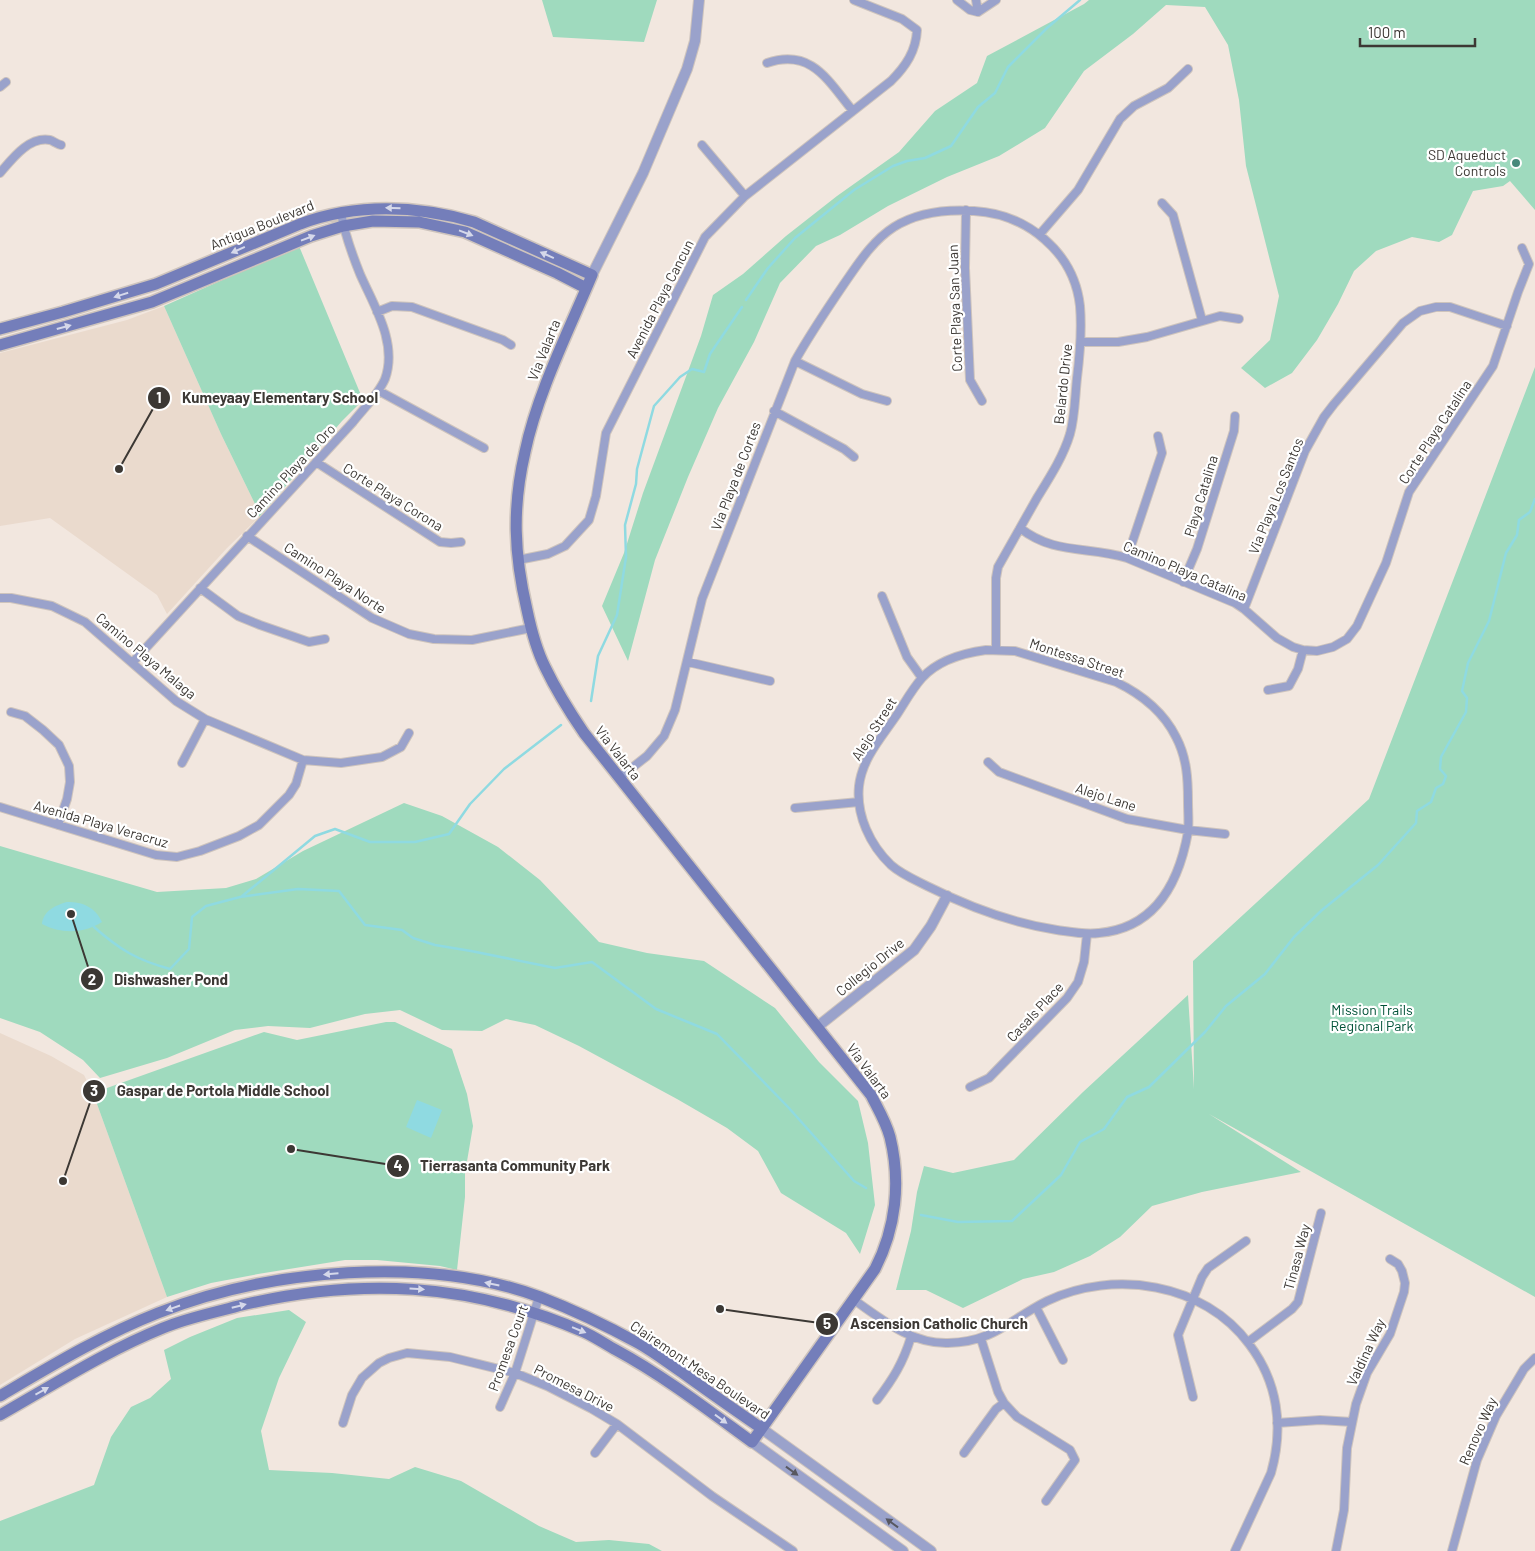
<svg xmlns="http://www.w3.org/2000/svg" width="1535" height="1551" font-family="Barlow,sans-serif">
<style>
.built{fill:#eadacd}
.green{fill:#9fdabe}
.water{fill:#8fdae1}
.lines{fill:none;stroke-linecap:round;stroke-linejoin:round}
.stream{stroke:#8fdae1;stroke-width:2.5}
.minor-casing{stroke:#cec4bd;stroke-width:10}
.tertiary-casing{stroke:#cec4bd;stroke-width:12}
.secondary-casing{stroke:#cec4bd;stroke-width:14}
.minor{stroke:#9aa2cb;stroke-width:8}
.tertiary{stroke:#9aa2cb;stroke-width:10}
.secondary{stroke:#747eba;stroke-width:11}
.oneway{fill:#d5d8ea}
.oneway2{fill:#585861}
.poi-dot{fill:#47897b;stroke:#fff;stroke-width:2}
.labels{text-anchor:middle;stroke-width:4.5;stroke-linejoin:round;paint-order:stroke}
.poi-label{font-size:14px;fill:#3c3834;stroke:#fff;text-anchor:end}
.street-label{font-size:14px;fill:#3c3834;stroke:#fff}
.park-label{font-size:14px;fill:#005237;stroke:#fff}
.leader{fill:none;stroke:#3c3834;stroke-width:2}
.callout-dot{fill:#3c3834;stroke:#fff;stroke-width:2}
.mark-label{font-size:15px;text-anchor:middle;font-weight:bold;fill:#fff}
.callout-label{font-size:15px;text-anchor:middle;font-weight:bold;fill:#3c3834;stroke:#fff;stroke-width:4.5;stroke-linejoin:round;paint-order:stroke}
</style>
<rect width="100%" height="100%" fill="#f2e7df"/>
<path class="built" d="M164 306 221 434 255 504 259 517 227 548 167 614 157 595 50 518 0 526V353L127 320Z
M0 1033 51 1056 84 1075 93 1093 167 1297 75 1339 0 1385Z"/>
<path class="green" d="M542 0H657L644 42 553 37Z
M1089 0H1535V210L1510 181 1503 186 1473 191 1452 235 1439 242 1412 237 1376 251 1354 271 1338 304 1317 340 1292 373 1265 388 1241 368 1270 340 1279 296 1246 166 1239 100 1228 45 1205 7 1166 5 1133 34 1084 71 1045 128 999 156 947 177 888 206 840 235 816 246 780 283 754 342 718 408 688 477 655 560 628 661 602 606 624 553 643 493 701 336 713 295 743 274 786 236 837 196 899 152 935 111 977 83 987 56 1084 4Z
M299 246 363 400 342 421 259 517 255 504 221 434 164 306Z
M1535 367V1297L1209 1114 1301 1172 1202 1192 1152 1206 1120 1237 1090 1256 1054 1272 1023 1279 963 1308 926 1290H896L911 1231 917 1192 924 1166 953 1173 1014 1160 1083 1092 1188 995 1194 1089 1193 961 1369 799Z
M404 803 442 816 498 847 540 880 599 942 647 953 704 961 775 1008 819 1062 858 1101 868 1143 875 1205 860 1254 846 1233 781 1193 758 1151 727 1128 677 1099 579 1046 535 1025 506 1019 482 1031 442 1030 400 1010 365 1014 310 1028 268 1026 235 1030 167 1058 100 1078 83 1060 40 1032 0 1018V846L157 892 226 888 256 879 303 851Z
M386 1022H395L452 1049 467 1094 473 1126 465 1173V1197L457 1270 440 1266 377 1260H345L258 1274 211 1283 167 1297 93 1093 264 1032 297 1040Z
M289 1310 306 1322 279 1378 261 1431 269 1470 332 1473 389 1479 415 1467 461 1481 539 1526 576 1542 609 1540 649 1544 662 1551H0V1521L94 1485 111 1437 131 1407 150 1398 171 1379 164 1350 190 1337 237 1318Z"/>
<path class="water" d="M67 902C83 902 95 907 102 922 83 934 61 934 42 924 43 911 56 905 67 902Z
M417 1100 442 1110 431 1138 406 1127Z"/>
<g class="lines">
<path class="stream" d="M746 300 768 268 795 238 854 190 893 166 907 161 925 158 951 146 978 107 995 93 1008 67 1047 28 1080 0
M591 701 598 656 617 615 626 557 625 525 636 484 637 469 654 406 680 377 692 369 704 372 710 354 742 307
M241 897 315 836 335 829 370 842H415L449 834 470 804 504 769 561 725
M94 927C120 950 137 960 170 969L189 949 192 917 206 906 240 897 298 889 339 891 365 925 402 930 413 938 435 945 471 951 555 968 592 962 656 1009 717 1034 788 1107 854 1181 866 1188
M921 1215 958 1222 1012 1221 1061 1175 1080 1142 1104 1129 1127 1097 1149 1087 1205 1032 1226 1006 1265 974 1294 937 1322 910 1378 865 1416 823 1417 811 1431 802 1436 788 1443 784 1446 776 1440 769 1441 757 1466 712 1467 698 1462 691 1468 663 1489 621 1506 553 1517 535 1519 520 1530 512 1535 499"/>
<defs>
<path id="minor" d="M957 0 970 10 978 12 996 0
M976 0 978 12
M767 63C812 48 828 81 853 111
M0 87 6 82
M702 145 745 196
M0 173C12 159 29 136 50 140 53 141 57 144 61 145
M1162 203 1173 215 1202 320
M966 210 965 268 970 380 982 401
M1040 234 1078 190 1120 119 1134 106 1168 88 1188 69
M377 312 392 306 412 307 503 340 511 345
M1081 342H1118L1147 337 1220 316 1239 319
M795 361 862 394 887 401
M379 391 484 448
M774 411 844 449 854 457
M316 462 440 542 451 543 461 542
M1020 528C1054 555 1088 546 1127 558L1235 603 1244 609 1277 638 1293 647 1303 650 1317 651 1333 647 1347 639 1357 626 1386 563 1409 492 1493 366 1518 292 1529 264 1522 248
M247 536 372 618 409 634 434 639 472 640 531 628
M1127 558 1162 453 1158 436
M518 560 548 554 565 546 589 520 596 496 606 433 705 237 745 196 891 81C906 66 916 51 917 30L902 19 854 0
M1183 582 1197 549 1234 431 1235 416
M200 588 238 616 260 625 309 642 325 639
M882 596 907 657 922 678
M0 598H11L52 606 85 622 176 701 205 719 303 760 341 763 382 757 401 747 409 733
M1244 609 1305 451 1324 417 1334 404 1403 323 1420 311 1436 307H1450L1507 326
M986 650 1015 651 1116 682C1141 694 1163 711 1176 737 1187 758 1188 779 1188 802 1188 812 1189 822 1188 832 1179 882 1156 928 1099 933 1085 935 1071 932 1057 930 1011 923 969 907 927 886 915 880 901 874 891 865 870 845 856 815 859 786 862 759 881 738 896 716 904 704 912 689 922 678 938 660 964 653 986 650Z
M133 662 353 422C364 408 378 395 385 379 398 343 374 306 360 274 352 254 344 233 341 212
M688 662 770 681
M1268 690 1289 686 1298 669 1303 650
M11 712 25 716 43 730 59 745 69 766 70 782 67 799 58 825
M988 762 999 772 1127 819 1188 830 1225 834
M182 763 205 719
M619 778 647 756 664 736 675 710 702 599 795 361C810 334 827 309 844 284 858 264 872 241 894 227 918 212 945 209 974 211 1027 214 1074 252 1080 306 1082 330 1080 354 1077 378 1075 396 1075 416 1070 434 1063 457 1050 477 1037 498 1024 521 1011 544 998 567L996 578V650
M0 807 156 855 177 857 200 851 239 836 259 825 289 795 296 784 303 760
M795 808 859 802
M970 1087 989 1078 1067 998 1078 982 1084 962 1087 934
M854 1300C883 1320 911 1344 948 1343 994 1342 1009 1320 1047 1301 1114 1269 1204 1283 1249 1344 1278 1382 1284 1427 1271 1473L1235 1551
M1036 1307 1063 1360
M981 1339 998 1392 1004 1403 1017 1417 1070 1450 1075 1460 1046 1501
M1248 1342 1292 1309 1298 1302 1321 1213
M1193 1397 1178 1335 1202 1277 1208 1268 1246 1241
M877 1400C893 1379 903 1363 911 1337
M500 1407 515 1373 539 1297
M343 1423 352 1395 362 1378 379 1363 389 1358 407 1353 450 1357 515 1373 547 1386 592 1409 617 1424 712 1496 793 1551
M1277 1423 1320 1420 1352 1422
M595 1453 617 1424
M964 1453 996 1409 1004 1403
M1336 1551 1344 1510 1347 1448 1356 1404 1367 1373 1390 1334 1404 1292 1405 1283 1402 1271 1398 1264 1390 1259
M1452 1551 1477 1460 1496 1416 1524 1369 1535 1358"/>
<path id="tertiary" d="M592 275 643 173 687 69 695 41 699 0
M817 1027 914 950 931 926 947 896
M761 1428 931 1551
M752 1442 903 1551"/>
<path id="secondary" d="M0 329 63 312 156 284 300 224C357 203 415 205 474 222L592 275C569 330 537 394 525 452 512 508 514 554 527 610 531 629 536 649 545 667 556 690 569 711 584 733L871 1095C878 1109 886 1122 890 1137 901 1182 896 1228 875 1269L752 1442C708 1410 664 1376 616 1350 605 1344 595 1337 584 1332 470 1282 358 1277 238 1306 213 1313 187 1318 163 1328 106 1351 53 1385 0 1415
M0 345 152 302 311 236 343 226 373 221 419 222 465 232 557 273 586 288
M0 1396C51 1366 102 1335 158 1313 269 1269 427 1255 540 1297 574 1310 607 1326 638 1343 654 1352 668 1363 683 1373 709 1392 735 1410 761 1428"/>
</defs>
<use href="#minor" class="minor-casing"/>
<use href="#tertiary" class="tertiary-casing"/>
<use href="#secondary" class="secondary-casing"/>
<use href="#minor" class="minor"/>
<use href="#tertiary" class="tertiary"/>
<use href="#secondary" class="secondary"/>
</g>
<defs><path id="oneway-solid" d="M-6-.8H1V-3.2L6.5 0L1 3.2V.8H-6Z" transform="scale(1.25)"/></defs>
<g class="oneway">
<use href="#oneway-solid" transform="translate(393 208) rotate(-179)"/>
<use href="#oneway-solid" transform="translate(466 233) rotate(21)"/>
<use href="#oneway-solid" transform="translate(308 238) rotate(-21)"/>
<use href="#oneway-solid" transform="translate(238 250) rotate(156)"/>
<use href="#oneway-solid" transform="translate(547 255) rotate(-156)"/>
<use href="#oneway-solid" transform="translate(121 295) rotate(163)"/>
<use href="#oneway-solid" transform="translate(64 327) rotate(-15)"/>
<use href="#oneway-solid" transform="translate(331 1274) rotate(175)"/>
<use href="#oneway-solid" transform="translate(492 1284) rotate(-168)"/>
<use href="#oneway-solid" transform="translate(417 1289) rotate(4)"/>
<use href="#oneway-solid" transform="translate(239 1306) rotate(-14)"/>
<use href="#oneway-solid" transform="translate(173 1308) rotate(161)"/>
<use href="#oneway-solid" transform="translate(579 1330) rotate(22)"/>
<use href="#oneway-solid" transform="translate(42 1391) rotate(-29)"/>
<use href="#oneway-solid" transform="translate(721 1419) rotate(36)"/>
</g>
<g class="oneway2">
<use href="#oneway-solid" transform="translate(792 1471) rotate(36)"/>
<use href="#oneway-solid" transform="translate(892 1523) rotate(-144)"/>
</g>
<circle class="poi-dot" cx="1516" cy="163" r="5"/>
<g class="labels">
<g class="poi-label">
<text x="1506" y="160">SD Aqueduct<tspan x="1506" dy="16">Controls</tspan></text>
</g>
<g class="street-label">
<text transform="translate(262 225) rotate(-22)" y="5">Antigua Boulevard</text>
<text transform="translate(660 299) rotate(-63)" y="5">Avenida Playa Cancun</text>
<text transform="translate(955 308) rotate(-92)" y="5">Corte Playa San Juan</text>
<text transform="translate(544 350) rotate(-68)" y="5">Via Valarta</text>
<text transform="translate(1063 384) rotate(-84)" y="5">Belardo Drive</text>
<text transform="translate(1435 432) rotate(-57)" y="5">Corte Playa Catalina</text>
<text transform="translate(291 471) rotate(-47)" y="5">Camino Playa de Oro</text>
<text transform="translate(736 476) rotate(-69)" y="5">Via Playa de Cortes</text>
<text transform="translate(1201 496) rotate(-73)" y="5">Playa Catalina</text>
<text transform="translate(1276 496) rotate(-68)" y="5">Via Playa Los Santos</text>
<text transform="translate(393 497) rotate(32)" y="5">Corte Playa Corona</text>
<text transform="translate(1185 571) rotate(23)" y="5">Camino Playa Catalina</text>
<text transform="translate(335 578) rotate(33)" y="5">Camino Playa Norte</text>
<text transform="translate(146 656) rotate(40)" y="5">Camino Playa Malaga</text>
<text transform="translate(1077 658) rotate(18)" y="5">Montessa Street</text>
<text transform="translate(874 729) rotate(-58)" y="5">Alejo Street</text>
<text transform="translate(618 753) rotate(52)" y="5">Via Valarta</text>
<text transform="translate(1106 797) rotate(18)" y="5">Alejo Lane</text>
<text transform="translate(101 824) rotate(16)" y="5">Avenida Playa Veracruz</text>
<text transform="translate(870 967) rotate(-39)" y="5">Collegio Drive</text>
<text transform="translate(1035 1012) rotate(-47)" y="5">Casals Place</text>
<text transform="translate(869 1071) rotate(54)" y="5">Via Valarta</text>
<text transform="translate(1297 1257) rotate(-75)" y="5">Tinasa Way</text>
<text transform="translate(508 1348) rotate(-70)" y="5">Promesa Court</text>
<text transform="translate(1366 1352) rotate(-65)" y="5">Valdina Way</text>
<text transform="translate(700 1370) rotate(34)" y="5">Clairemont Mesa Boulevard</text>
<text transform="translate(574 1388) rotate(27)" y="5">Promesa Drive</text>
<text transform="translate(1478 1431) rotate(-66)" y="5">Renovo Way</text>
</g>
<g class="park-label">
<text x="1372" y="1015">Mission Trails<tspan x="1372" dy="16">Regional Park</tspan></text>
</g>
</g>
<path class="leader" d="M119 469L159 398M71 914L92 979M63 1181L94 1091M291 1149L398 1166M720 1309L827 1324"/>
<g class="callout-dot">
<circle cx="119" cy="469" r="5"/>
<circle cx="71" cy="914" r="5"/>
<circle cx="63" cy="1181" r="5"/>
<circle cx="291" cy="1149" r="5"/>
<circle cx="720" cy="1309" r="5"/>
<circle cx="159" cy="398" r="12"/>
<circle cx="92" cy="979" r="12"/>
<circle cx="94" cy="1091" r="12"/>
<circle cx="398" cy="1166" r="12"/>
<circle cx="827" cy="1324" r="12"/>
</g>
<g class="mark-label">
<text x="159" y="403">1</text>
<text x="92" y="985">2</text>
<text x="94" y="1096">3</text>
<text x="398" y="1171">4</text>
<text x="827" y="1329">5</text>
</g>
<g class="callout-label">
<text x="280" y="403">Kumeyaay Elementary School</text>
<text x="171" y="985">Dishwasher Pond</text>
<text x="223" y="1096">Gaspar de Portola Middle School</text>
<text x="515" y="1171">Tierrasanta Community Park</text>
<text x="939" y="1329">Ascension Catholic Church</text>
</g>
<path d="M1360 38v8h115v-8" fill="none" stroke="#3c3834" stroke-width="2.5"/>
<text x="1368" y="38" font-size="15" fill="#3c3834" stroke="#ffffff" stroke-width="4" paint-order="stroke">100 m</text>
</svg>
